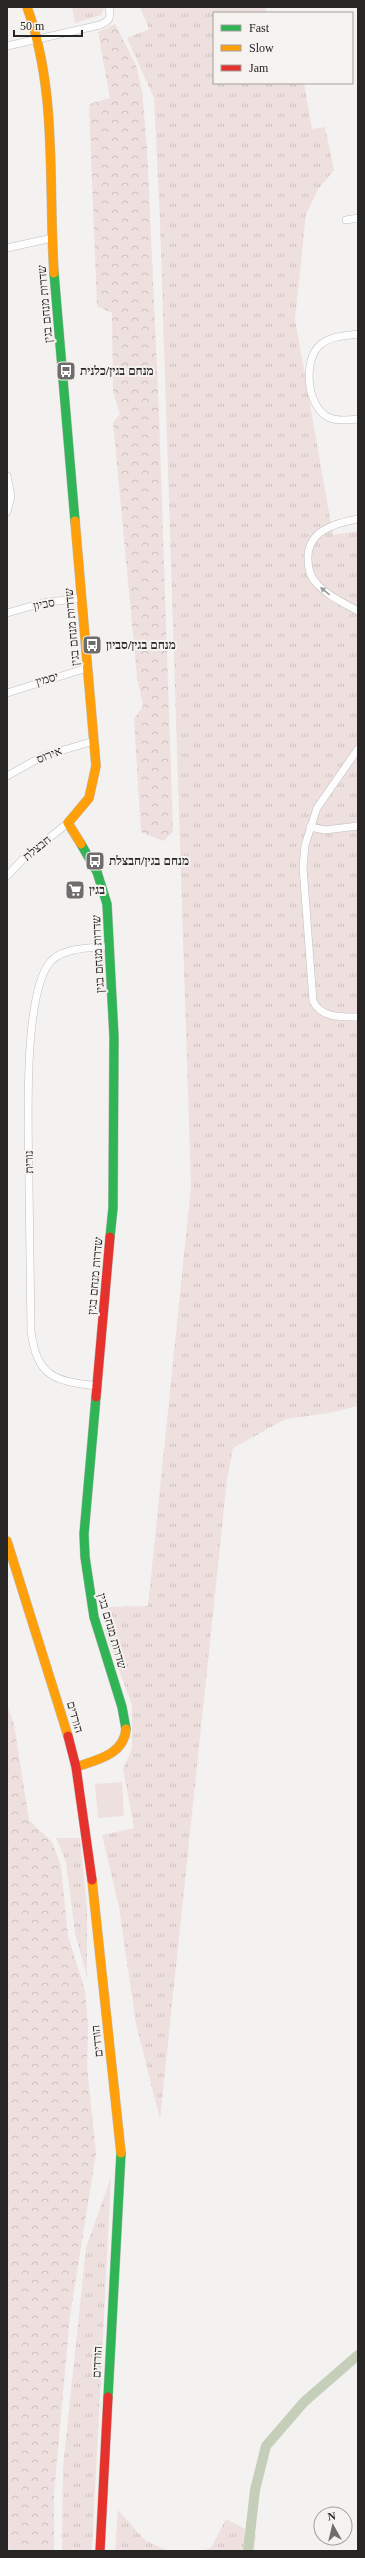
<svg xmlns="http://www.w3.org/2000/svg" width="365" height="2558" font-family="'Times New Roman','Noto Sans Hebrew',serif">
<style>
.grass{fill:url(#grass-tufts)}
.forest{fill:url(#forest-crowns)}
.green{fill:#eee0de}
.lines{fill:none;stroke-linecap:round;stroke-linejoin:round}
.canal{stroke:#c4ceb9;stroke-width:10}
.street-casing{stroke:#c0bfbe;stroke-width:8}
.fast-casing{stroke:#c0bfbe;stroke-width:10}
.slow-casing{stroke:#c0bfbe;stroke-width:10}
.jam-casing{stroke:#c0bfbe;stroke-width:10}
.street{stroke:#fdfdfd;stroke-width:7}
.fast{stroke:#30b455;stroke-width:9}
.slow{stroke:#ff9f0a;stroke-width:9}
.jam{stroke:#e5322d;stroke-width:9}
.oneway{fill:#9d9c9c}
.labels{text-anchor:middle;stroke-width:4;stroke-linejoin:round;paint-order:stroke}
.street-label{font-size:12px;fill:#272625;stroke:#f5f2ef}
.poi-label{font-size:12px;font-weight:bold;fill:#272625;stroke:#f5f2ef;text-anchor:start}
</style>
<defs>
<pattern id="grass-tufts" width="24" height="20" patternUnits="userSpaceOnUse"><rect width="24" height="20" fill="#eee0de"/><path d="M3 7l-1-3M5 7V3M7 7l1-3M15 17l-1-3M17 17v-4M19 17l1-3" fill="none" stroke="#ccc0be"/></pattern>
<pattern id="forest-crowns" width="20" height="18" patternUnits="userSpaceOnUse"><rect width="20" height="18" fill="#eee0de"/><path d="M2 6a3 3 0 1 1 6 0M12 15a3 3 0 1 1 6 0" fill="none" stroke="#ccc0be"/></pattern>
</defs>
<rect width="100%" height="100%" fill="#f4f2f0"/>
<path class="grass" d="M72 7H104V8L101 15 75 23Z
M140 7H265L267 13H214V83H304L312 129 325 127 334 170 319 188 306 214 295 319 333 535 358 531V1406L329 1413 286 1419 233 1448 227 1480 160 2119 136 2024 119 1907 102 1835 134 1828 123 1769 132 1749V1705L105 1632 106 1607 148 1606 191 1186 160 222 154 98 127 38 149 29Z
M56 1838H80L87 1908V1977L75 1933 66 1862Z
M111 2177 92 2551H62L63 2467 86 2248Z
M118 2510 145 2540 168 2551H115Z
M226 2519 256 2535 254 2551H200L211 2548Z"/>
<path class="forest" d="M115 24 136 65 142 90 147 148 159 414 173 832 163 841 141 832 134 719 143 706 137 677 113 422 120 414 113 392 112 313 97 306 89 104 110 98 98 32Z
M7 1704 14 1724 29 1820 52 1842 61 1866 68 1936 85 1990 88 2026 87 2067 96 2153 70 2316 54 2494V2551H7Z"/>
<path class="green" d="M122 1782 124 1816 98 1818 95 1784Z"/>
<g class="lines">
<path class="canal" d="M248 2551 255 2490 266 2446 304 2402 358 2355"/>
<defs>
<path id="street" d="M7 46 100 25C110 21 111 17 109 7
M346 220 358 218
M7 248 52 238
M358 334C345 336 330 336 320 345 302 361 307 409 330 418 338 421 350 420 358 419
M7 476 11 496 7 512
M358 519C335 523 307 531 308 559 308 569 310 577 317 584 328 596 344 603 358 611
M7 613 42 603 81 598
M7 693 87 668
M358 749 317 808 305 845 303 867 313 1001C321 1018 341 1017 358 1017
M7 776 43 756 94 741
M310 827 325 830 358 826
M7 876 24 858 68 823
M97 1386C54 1381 37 1377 31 1331 30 1282 30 1234 29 1186 29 1140 21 991 52 960 66 947 92 948 110 946"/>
<path id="fast" d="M54 273 75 521
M81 844 97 872 107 904 114 1037 113 1208 110 1237
M96 1397 84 1534 85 1557 94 1617 122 1707 126 1729
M108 2397 121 2153"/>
<path id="slow" d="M27 7C58 92 48 184 54 273
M75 521 96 766 89 798 68 823 81 844
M7 1541 68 1736
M76 1767C96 1760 124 1755 126 1729
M92 1880 121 2153"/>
<path id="jam" d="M96 1397 110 1237
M68 1736 76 1767 92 1880
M100 2551 108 2397"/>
</defs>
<use href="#street" class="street-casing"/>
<use href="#fast" class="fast-casing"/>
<use href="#slow" class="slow-casing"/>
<use href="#jam" class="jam-casing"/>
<use href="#street" class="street"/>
<use href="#fast" class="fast"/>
<use href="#slow" class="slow"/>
<use href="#jam" class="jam"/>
</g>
<defs><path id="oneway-solid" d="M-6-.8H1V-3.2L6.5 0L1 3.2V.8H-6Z"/></defs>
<use class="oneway" href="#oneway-solid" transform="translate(325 591) rotate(-141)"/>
<defs>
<symbol id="bus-square" viewBox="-11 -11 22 22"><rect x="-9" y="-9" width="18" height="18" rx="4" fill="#6f6d6c" stroke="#f5f2ef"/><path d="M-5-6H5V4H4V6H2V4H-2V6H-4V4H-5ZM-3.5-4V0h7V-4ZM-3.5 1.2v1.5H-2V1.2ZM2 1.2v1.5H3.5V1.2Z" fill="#fff"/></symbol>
<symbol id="supermarket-square" viewBox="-11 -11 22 22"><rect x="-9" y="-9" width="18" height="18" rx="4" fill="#6f6d6c" stroke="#f5f2ef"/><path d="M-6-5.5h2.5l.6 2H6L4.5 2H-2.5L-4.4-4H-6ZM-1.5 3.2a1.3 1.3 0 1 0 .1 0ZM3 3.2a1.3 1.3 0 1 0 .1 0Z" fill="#fff"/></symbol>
</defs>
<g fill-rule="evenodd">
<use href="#bus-square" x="55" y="360" width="22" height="22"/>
<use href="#bus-square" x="81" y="634" width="22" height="22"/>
<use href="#bus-square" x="84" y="850" width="22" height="22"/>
<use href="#supermarket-square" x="64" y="879" width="22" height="22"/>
</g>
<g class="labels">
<g class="street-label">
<text transform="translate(45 304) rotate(-95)" y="4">שדרות מנחם בגין</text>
<text transform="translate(44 604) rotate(-11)" y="4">סביון</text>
<text transform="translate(72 627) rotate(-95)" y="4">שדרות מנחם בגין</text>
<text transform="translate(47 679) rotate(-16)" y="4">יסמין</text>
<text transform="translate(49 755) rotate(-22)" y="4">אירוס</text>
<text transform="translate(37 848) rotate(-39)" y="4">חבצלת</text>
<text transform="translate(98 954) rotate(-93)" y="4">שדרות מנחם בגין</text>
<text transform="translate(29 1162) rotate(-91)" y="4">נורית</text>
<text transform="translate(95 1276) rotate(-85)" y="4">שדרות מנחם בגין</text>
<text transform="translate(112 1631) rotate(74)" y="4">שדרות מנחם בגין</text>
<text transform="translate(75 1717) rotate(74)" y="4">הורדים</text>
<text transform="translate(97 2041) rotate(-96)" y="4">הורדים</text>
<text transform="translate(97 2362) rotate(-87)" y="4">הורדים</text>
</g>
<g class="poi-label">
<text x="80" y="375">מנחם בגין/כלנית</text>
<text x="106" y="649">מנחם בגין/סביון</text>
<text x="109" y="865">מנחם בגין/חבצלת</text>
<text x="89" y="894">בגין</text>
</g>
</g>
<rect width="365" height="2558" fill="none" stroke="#272625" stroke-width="16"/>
<rect x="213" y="12" width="140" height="72" fill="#f5f2ef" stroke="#a3a09e"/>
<rect x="221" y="25" width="20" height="6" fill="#30b455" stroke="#a3a09e"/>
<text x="249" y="32" font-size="12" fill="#272625">Fast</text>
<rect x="221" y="45" width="20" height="6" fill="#ff9f0a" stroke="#a3a09e"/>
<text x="249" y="52" font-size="12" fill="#272625">Slow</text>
<rect x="221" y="65" width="20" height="6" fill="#e5322d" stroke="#a3a09e"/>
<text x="249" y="72" font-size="12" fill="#272625">Jam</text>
<g transform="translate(333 2526) rotate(352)"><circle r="19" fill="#f5f2ef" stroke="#a3a09e"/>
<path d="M0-3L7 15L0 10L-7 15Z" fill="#6f6d6c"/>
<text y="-6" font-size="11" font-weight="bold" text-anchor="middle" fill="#272625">N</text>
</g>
<path d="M14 30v6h68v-6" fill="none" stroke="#272625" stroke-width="2"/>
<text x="20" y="30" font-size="12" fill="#272625" stroke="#f5f2ef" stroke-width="3" paint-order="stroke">50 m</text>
</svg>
